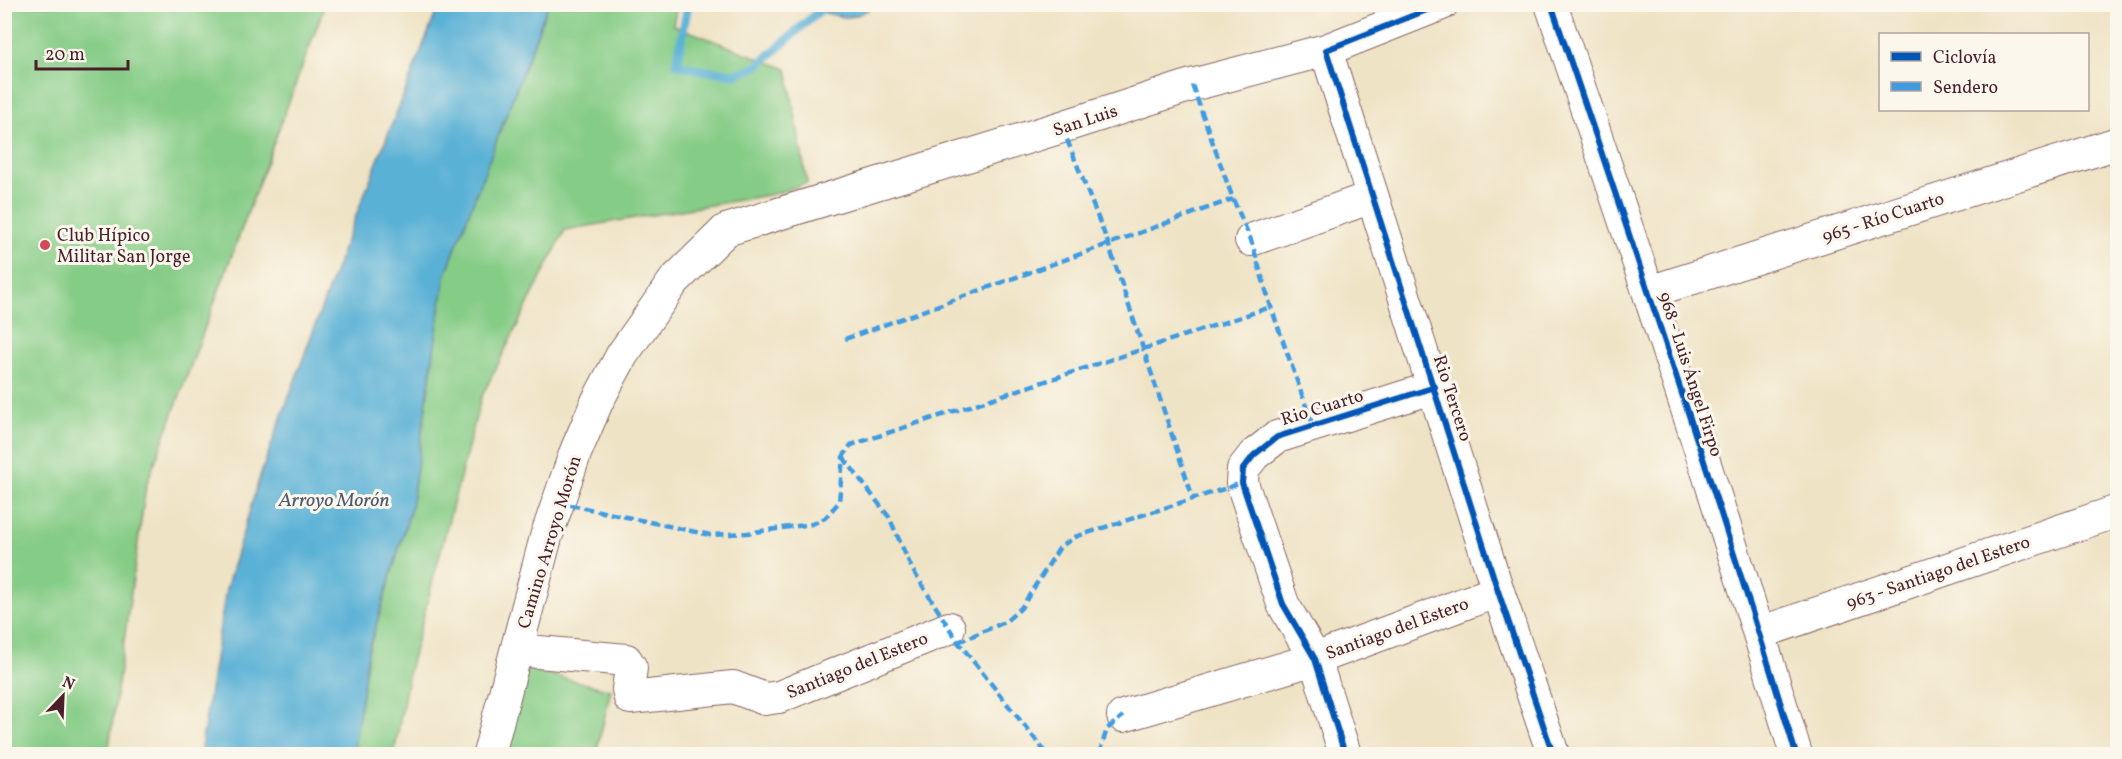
<svg xmlns="http://www.w3.org/2000/svg" width="2122" height="759" font-family="Vollkorn,serif">
<style>
.green{fill:#85cc86;stroke:#687658;stroke-width:1.5}
.water{fill:#5ab1d6;stroke:#526880;stroke-width:1.5}
.lines{fill:none;stroke-linecap:round;stroke-linejoin:round}
.stream{stroke:#5ab1d6;stroke-width:9}
.minor-casing{stroke:#846461;stroke-width:34}
.minor{stroke:#fff;stroke-width:32}
.quiet{stroke:#409be1;stroke-width:4.5;stroke-dasharray:9 4.5;stroke-linecap:butt}
.cycleway-casing{stroke:#fbf7ec;stroke-width:10}
.cycleway{stroke:#0057b8;stroke-width:6}
.poi-dot{fill:#d1495b;stroke:#fbf7ec;stroke-width:2}
.labels{text-anchor:middle;stroke-width:6;stroke-linejoin:round;paint-order:stroke}
.street-label{font-size:18px;fill:#4a1f2b;stroke:#fbf7ec}
.poi-label{font-size:18px;fill:#4a1f2b;stroke:#fbf7ec;text-anchor:start}
.water-label{font-size:20px;font-style:italic;fill:#50596f;stroke:#fbf7ec}
</style>
<rect width="100%" height="100%" fill="#fbf7ec"/>
<filter id="ink" filterUnits="userSpaceOnUse"><feTurbulence type="fractalNoise" baseFrequency=".0167" numOctaves="2"/><feDisplacementMap in="SourceGraphic" scale="12" xChannelSelector="R" yChannelSelector="G"/><feConvolveMatrix kernelMatrix="1 2 1 2 8 2 1 2 1" color-interpolation-filters="sRGB"/></filter>
<filter id="wash" filterUnits="userSpaceOnUse"><feTurbulence type="fractalNoise" baseFrequency=".008" numOctaves="4" result="noise"/><feDisplacementMap in="SourceGraphic" scale="24" xChannelSelector="R" yChannelSelector="G"/><feGaussianBlur stdDeviation="1.35" result="paint"/><feColorMatrix in="noise" values="0 0 0 0 0 0 0 0 0 0 0 0 0 0 0 0 0 1.4 0 .05"/><feComposite in="paint" operator="in"/></filter>
<g filter="url(#wash)">
<rect width="100%" height="100%" fill="#efe3c5"/>
<path class="green" d="M4 5H325L146 486 108 754H5Z
M548 5H677L673 25 787 69 807 183 774 194 565 230 481 398 409 671 394 754H353L368 652 411 508 445 276Z
M523 668 611 690 596 754H502Z"/>
<path class="water" d="M439 5H548L445 276 411 508 368 652 353 754H200L226 589 261 473 346 241Z
M815 5H876C853 21 845 19 819 11Z"/>
<g class="lines">
<path class="stream" d="M688 4 677 64 700 70 735 74 755 68 819 11"/>
</g>
</g>
<g filter="url(#ink)">
<g class="lines">
<defs>
<path id="minor" d="M1551 4C1636 253 1720 503 1796 754
M1326 50 1498 591 1553 754
M1251 240 1372 197
M1649 292 2118 143
M1759 633 2118 511
M517 650 626 660 631 668 628 689 630 698 733 687 765 699 779 697 949 628
M1123 716 1315 659 1498 591
M489 754 546 537 576 451 597 402 622 355 674 281 726 230 1062 127 1192 85 1326 50 1442 4
M1345 754 1315 659 1283 604 1242 483 1243 469 1254 455 1277 437 1435 387"/>
</defs>
<use href="#minor" class="minor-casing"/>
<use href="#minor" class="minor"/>
<path class="quiet" d="M1192 85 1233 199 1251 240 1271 307 1313 426
M1062 127 1108 243 1193 498
M845 339 1233 199
M843 457 889 517 912 569 958 642 1047 754
M557 502 710 535 747 533 812 524 825 518 839 502 843 457 851 445 1271 307
M958 642 1005 622 1021 608 1060 547 1075 537 1242 483
M1099 754 1107 729 1123 716"/>
<defs>
<path id="cycleway" d="M1442 4 1326 50 1498 591 1553 754
M1551 4C1636 253 1720 503 1796 754
M1345 754 1315 659 1283 604 1242 483 1243 469 1254 455 1277 437 1435 387"/>
</defs>
<use href="#cycleway" class="cycleway-casing"/>
<use href="#cycleway" class="cycleway"/>
</g>
</g>
<circle class="poi-dot" cx="45" cy="245" r="6"/>
<g class="labels">
<g class="street-label">
<text transform="translate(1085 120) rotate(-18)" y="6">San Luis</text>
<text transform="translate(1883 217) rotate(-18)" y="6">965 - Río Cuarto</text>
<text transform="translate(1691 374) rotate(72)" y="6">968 - Luis Ángel Firpo</text>
<text transform="translate(1453 398) rotate(72)" y="6">Rio Tercero</text>
<text transform="translate(1322 407) rotate(-17)" y="6">Rio Cuarto</text>
<text transform="translate(549 542) rotate(-73)" y="6">Camino Arroyo Morón</text>
<text transform="translate(1938 572) rotate(-19)" y="6">963 - Santiago del Estero</text>
<text transform="translate(1397 628) rotate(-20)" y="6">Santiago del Estero</text>
<text transform="translate(857 665) rotate(-22)" y="6">Santiago del Estero</text>
</g>
<g class="poi-label">
<text x="57" y="241">Club Hípico<tspan x="57" dy="21">Militar San Jorge</tspan></text>
</g>
<g class="water-label">
<text x="334" y="506">Arroyo Morón</text>
</g>
</g>
<rect width="2122" height="759" fill="none" stroke="#fbf7ec" stroke-width="24"/>
<rect x="1879" y="33" width="210" height="78" fill="#fbf7ec" stroke="#b4a19f" stroke-width="1.5"/>
<rect x="1891" y="52" width="30" height="9" fill="#0057b8" stroke="#b4a19f" stroke-width="1.5"/>
<text x="1933" y="63" font-size="18" fill="#4a1f2b">Ciclovía</text>
<rect x="1891" y="82" width="30" height="9" fill="#409be1" stroke="#b4a19f" stroke-width="1.5"/>
<text x="1933" y="93" font-size="18" fill="#4a1f2b">Sendero</text>
<g transform="translate(63 696) rotate(23)" stroke="#fbf7ec" stroke-width="4.5" paint-order="stroke">
<path d="M0-4.5L10 22L0 15L-10 22Z" fill="#4a1f2b"/>
<text y="-9" font-size="16" font-weight="bold" text-anchor="middle" fill="#4a1f2b">N</text>
</g>
<path d="M36 60v9h92v-9" fill="none" stroke="#4a1f2b" stroke-width="3"/>
<text x="45" y="60" font-size="18" fill="#4a1f2b" stroke="#fbf7ec" stroke-width="4.5" paint-order="stroke">20 m</text>
</svg>
